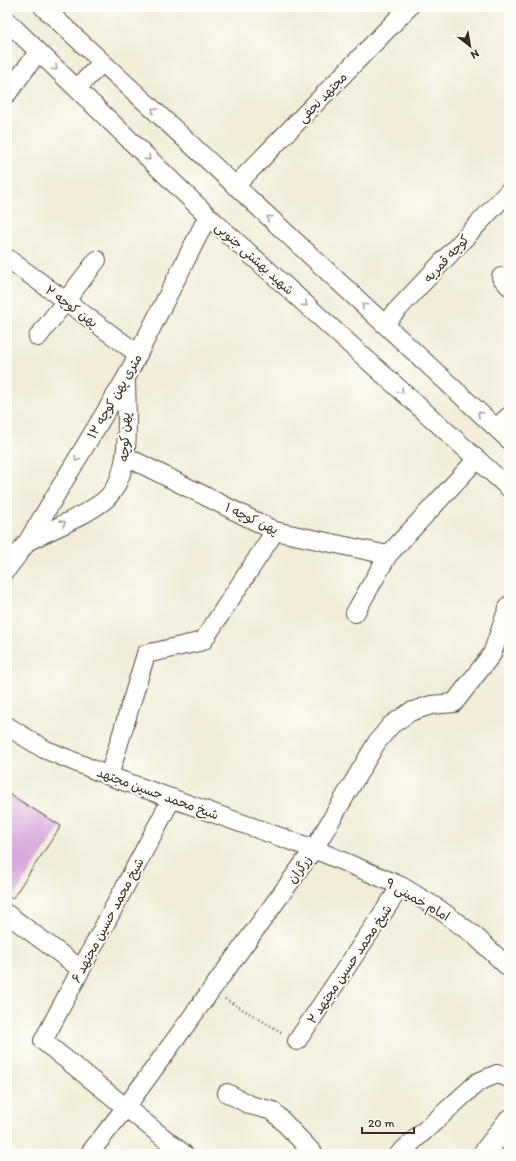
<svg xmlns="http://www.w3.org/2000/svg" width="516" height="1161" font-family="Itim,'Playpen Sans Arabic',sans-serif">
<style>
.building{fill:#d8abdc}
.lines{fill:none;stroke-linecap:round;stroke-linejoin:round}
.minor-casing{stroke:#56473a;stroke-width:20}
.major-casing{stroke:#56473a;stroke-width:24}
.path{stroke:#56473a;stroke-width:2.5;stroke-dasharray:1 3;stroke-linecap:butt}
.minor{stroke:#fff;stroke-width:18}
.major{stroke:#fff;stroke-width:22}
.oneway{stroke:#a79f9a}
.labels{text-anchor:middle;stroke-width:4;stroke-linejoin:round;paint-order:stroke}
.street-label{font-size:13px;fill:#3b2a1e;stroke:#fdfcf7}
</style>
<rect width="100%" height="100%" fill="#fdfcf7"/>
<filter id="ink" filterUnits="userSpaceOnUse"><feTurbulence type="fractalNoise" baseFrequency=".025" numOctaves="2"/><feDisplacementMap in="SourceGraphic" scale="8" xChannelSelector="R" yChannelSelector="G"/><feConvolveMatrix kernelMatrix="1 2 1 2 8 2 1 2 1" color-interpolation-filters="sRGB"/></filter>
<filter id="wash" filterUnits="userSpaceOnUse"><feTurbulence type="fractalNoise" baseFrequency=".012" numOctaves="4" result="noise"/><feDisplacementMap in="SourceGraphic" scale="16" xChannelSelector="R" yChannelSelector="G"/><feGaussianBlur stdDeviation="0.9" result="paint"/><feColorMatrix in="noise" values="0 0 0 0 0 0 0 0 0 0 0 0 0 0 0 0 0 1.4 0 .05"/><feComposite in="paint" operator="in"/></filter>
<g filter="url(#wash)">
<rect width="100%" height="100%" fill="#f1edd8"/>
<g id="blocks">
<path class="building" d="M7 793 61 826 12 899 7 895Z"/>
</g>
</g>
<g filter="url(#ink)">
<use href="#blocks" fill-opacity="0" stroke="#56473a" stroke-width="1"/>
<g class="lines">
<defs>
<path id="minor" d="M43 7 509 440
M7 21 208 216 509 488
M77 88 102 63
M7 94 38 52
M235 186 409 7
M7 258 138 354
M501 277 509 286
M384 324 509 191
M38 337 97 260
M496 428 509 416
M125 456 275 531 388 555
M28 541C49 531 89 514 106 499 134 473 126 414 126 379
M7 569 28 541 126 378 208 216
M355 613 388 555 477 459
M7 726 44 749 109 776 314 849 401 886 439 909 475 936 509 968
M109 776 146 654 203 641 275 531
M172 798 43 1041 184 1154
M7 914 81 969
M297 1041 401 886
M227 1093 250 1105 273 1111 314 1154
M89 1154 126 1107 314 849 377 742 391 725 410 712 431 705 454 703 492 654 509 605
M399 1154 478 1082 497 1074 509 1078"/>
<path id="major" d="M484 1154 509 1121"/>
</defs>
<use href="#minor" class="minor-casing"/>
<use href="#major" class="major-casing"/>
<path class="path" d="M225 999 283 1033"/>
<use href="#minor" class="minor"/>
<use href="#major" class="major"/>
</g>
<defs><path id="oneway-chevron" d="M-2-3.5L2.5 0L-2 3.5" fill="none" stroke-width="1.6" stroke-linecap="round" stroke-linejoin="round"/></defs>
<g class="oneway">
<use href="#oneway-chevron" transform="translate(55 68) rotate(43)"/>
<use href="#oneway-chevron" transform="translate(154 110) rotate(-137)"/>
<use href="#oneway-chevron" transform="translate(148 158) rotate(44)"/>
<use href="#oneway-chevron" transform="translate(269 218) rotate(-137)"/>
<use href="#oneway-chevron" transform="translate(305 304) rotate(42)"/>
<use href="#oneway-chevron" transform="translate(364 306) rotate(-137)"/>
<use href="#oneway-chevron" transform="translate(401 391) rotate(42)"/>
<use href="#oneway-chevron" transform="translate(480 414) rotate(-137)"/>
<use href="#oneway-chevron" transform="translate(77 459) rotate(121)"/>
<use href="#oneway-chevron" transform="translate(63 523) rotate(-28)"/>
</g>
</g>
<g class="labels">
<g class="street-label">
<text transform="translate(322 97) rotate(-46)" y="5">مجتهد نجفی</text>
<text transform="translate(255 258) rotate(42)" y="5">شهید بهشتی جنوبی</text>
<text transform="translate(446 258) rotate(-47)" y="5">کوچه قمریه</text>
<text transform="translate(72 306) rotate(36)" y="5">پهن کوچه ۲</text>
<text transform="translate(114 396) rotate(-60)" y="5">۱۲ متری پهن کوچه</text>
<text transform="translate(124 437) rotate(-88)" y="5">پهن کوچه</text>
<text transform="translate(252 518) rotate(25)" y="5">پهن کوچه ۱</text>
<text transform="translate(158 793) rotate(20)" y="5">شیخ محمد حسین مجتهد</text>
<text transform="translate(299 869) rotate(-54)" y="5">زرگران</text>
<text transform="translate(418 899) rotate(30)" y="5">امام خمینی ۹</text>
<text transform="translate(107 920) rotate(-62)" y="5">شیخ محمد حسین مجتهد ۶</text>
<text transform="translate(349 964) rotate(-56)" y="5">شیخ محمد حسین مجتهد ۲</text>
</g>
</g>
<rect width="516" height="1161" fill="none" stroke="#fdfcf7" stroke-width="24"/>
<g transform="translate(470 46) rotate(149)" stroke="#fdfcf7" stroke-width="3" paint-order="stroke">
<path d="M0-3L7 15L0 10L-7 15Z" fill="#3b2a1e"/>
<text y="-6" font-size="11" font-weight="bold" text-anchor="middle" fill="#3b2a1e">N</text>
</g>
<path d="M362 1127v6h52v-6" fill="none" stroke="#3b2a1e" stroke-width="2"/>
<text x="368" y="1127" font-size="12" fill="#3b2a1e" stroke="#fdfcf7" stroke-width="3" paint-order="stroke">20 m</text>
</svg>
